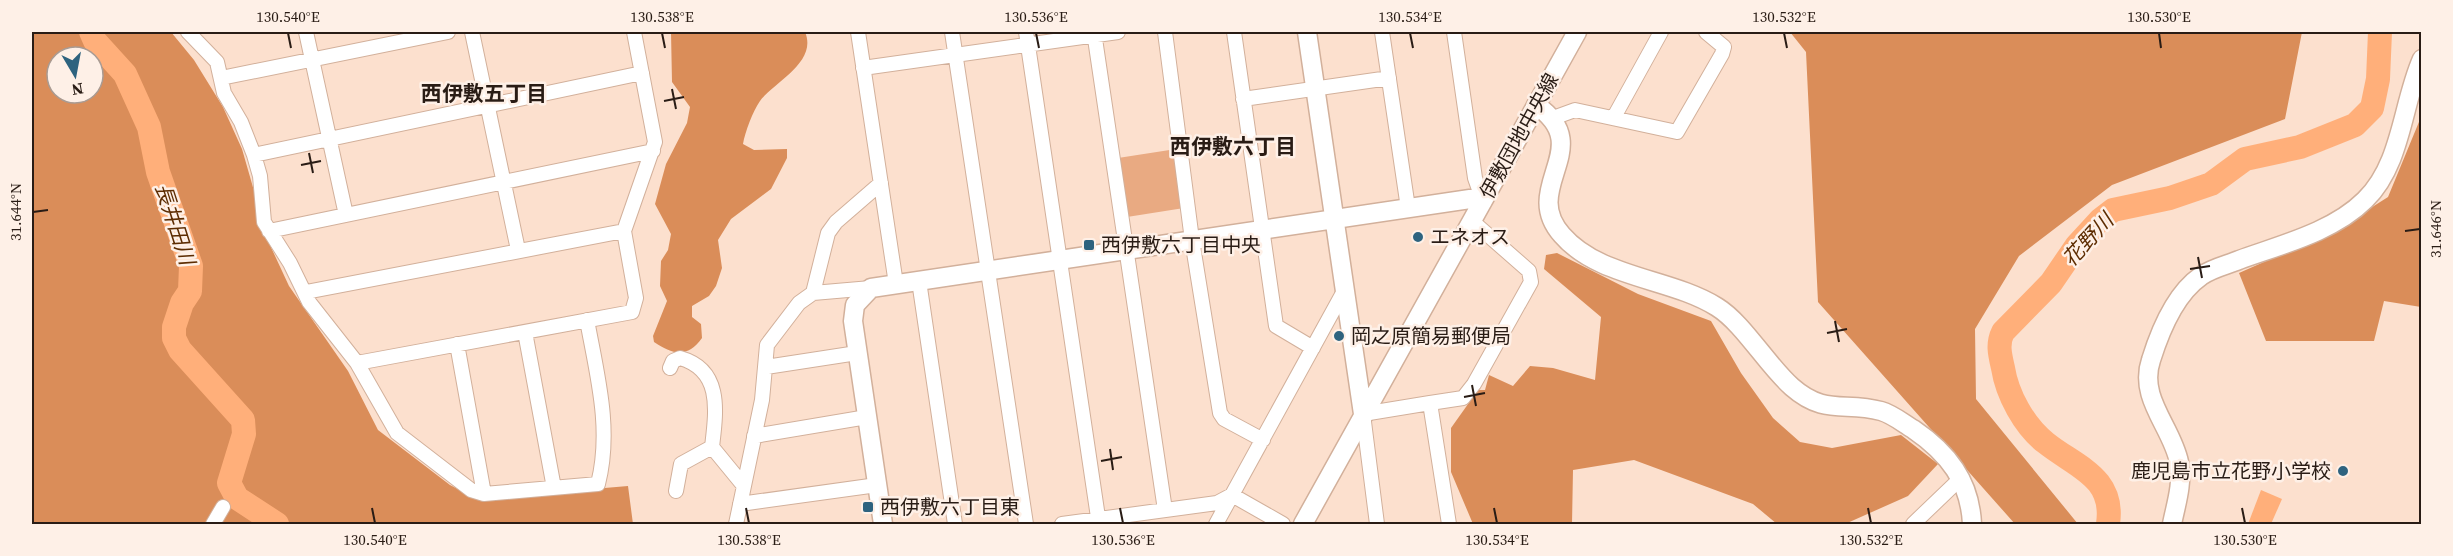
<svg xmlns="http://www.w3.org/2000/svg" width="2453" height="556" font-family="'Source Serif 4','Noto Sans JP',serif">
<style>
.green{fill:#e9aa82}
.forest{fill:#da8d59;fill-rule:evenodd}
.water{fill:#ffaf7a}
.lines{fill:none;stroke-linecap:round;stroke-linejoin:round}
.river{stroke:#ffaf7a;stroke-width:24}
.minor-casing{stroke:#d2b09b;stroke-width:16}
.tertiary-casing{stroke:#d2b09b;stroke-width:21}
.minor{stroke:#fff;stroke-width:14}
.tertiary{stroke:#fff;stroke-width:18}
.ticks{fill:none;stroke:#291c15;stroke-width:2}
.poi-dot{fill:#2e637f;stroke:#fef0e7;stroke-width:2}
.labels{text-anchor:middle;stroke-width:5;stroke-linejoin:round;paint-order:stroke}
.street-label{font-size:20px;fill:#291c15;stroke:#fef0e7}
.poi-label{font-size:20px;fill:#291c15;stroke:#fef0e7;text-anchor:start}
.neighbourhood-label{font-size:21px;font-weight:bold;fill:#291c15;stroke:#fef0e7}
.water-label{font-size:21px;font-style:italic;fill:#5e2d02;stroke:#fef0e7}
.neatline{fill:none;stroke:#291c15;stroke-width:2}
.ticks-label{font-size:15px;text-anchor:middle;fill:#291c15}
</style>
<rect width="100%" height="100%" fill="#fce0ce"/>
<path class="green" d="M1176 149 1184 208 1127 217 1118 158Z"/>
<path class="forest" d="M32 32H171L194 60 223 107 242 149 269 243 289 286 348 371 378 430 450 485 477 499 628 486 633 524H32ZM57 57H93V93H57Z
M671 32H805C818 62 774 82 760 101 753 111 745 132 743 144L754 150 787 149V158L771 189 731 219 718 240 722 268 716 286 709 296 692 306V317L701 324 702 338C688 358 673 355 654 342L653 336 667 301 660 286 661 261 668 250 671 234 655 204 666 164 687 123 690 107 672 82Z
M1790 32H2302L2285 119 2112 185 2019 256 1975 329 1976 399 2078 524H2015L1818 302 1806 52Z
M2421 117V307L2384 301 2374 341H2266L2239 273 2336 230 2388 197Z
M1557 253 1638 294 1711 321 1741 373 1773 418 1800 442 1832 448 1901 435 1938 464 1908 496 1845 524H1777L1753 504 1634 460 1573 470 1572 524H1473L1451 472V428L1478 390H1485L1489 375 1513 386 1530 366 1553 368 1595 380 1601 317 1544 269 1546 255Z"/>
<path class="water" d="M2261 490 2282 499 2271 524H2248Z"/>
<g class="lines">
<path class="river" d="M91 32 95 41 125 74 149 127 158 172 191 266 190 291 182 303 174 327V338L180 350 243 420 244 434 229 483 237 498 277 524
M2108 524C2115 477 2076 467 2046 443 2024 426 2007 394 2003 368 2000 355 1997 344 2003 332L2051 283 2077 245 2100 220 2113 210 2170 198 2211 184 2245 159 2300 147 2355 125 2372 108 2378 79 2380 32"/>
<defs>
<path id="minor" d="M188 32 217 62 224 93 241 122 254 155 260 176 264 222 290 263 309 302 357 363 397 433 471 490 484 494 598 484C612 429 597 375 587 320
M306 32 346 215
M472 32 518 250
M858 32 896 284
M952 32 1026 524
M1026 32 1099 524
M1094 32 1165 510
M1165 32 1192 240 1220 413 1224 419 1263 440
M1234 32 1276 326 1313 348
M1382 32 1408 208
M1454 32 1475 178 1483 201
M863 68 1118 32
M221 78 448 32
M1243 99 1389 78
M1614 117 1661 32
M1553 118 1575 110 1677 132 1722 54 1724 47 1706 32
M254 155 642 73
M269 231 653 151
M919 281 955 524
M306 292 624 231
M813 293 828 233 836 222 881 183
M525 332 554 488
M457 344 484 494
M357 363 632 312 636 298 624 231 655 142 634 32
M766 367 857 353
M670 368 673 361 680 358C723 370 716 412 712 447L744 486
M1430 403 1463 398 1474 384 1531 282 1529 271 1472 221
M754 436 867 417
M676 491 681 464 712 447
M1232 495 1283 524
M740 504 877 485
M213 524 223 507
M736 524 762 400 767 345 799 303 813 293 871 288
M1062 524 1217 503 1232 495
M1216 524 1344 291
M1377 524 1363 414 1430 403 1449 524
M1913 524 1961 478"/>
<path id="tertiary" d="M1307 32 1363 414
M1536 105C1598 148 1519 187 1562 235 1599 278 1671 278 1717 307 1743 323 1767 365 1792 387 1825 416 1845 401 1881 411 1892 414 1903 423 1913 429 1948 453 1970 481 1972 524
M883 524 853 321 855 305 871 288 1470 199 1483 201
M1303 524 1577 32
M2172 524C2176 504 2183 484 2179 462 2172 427 2138 398 2151 360 2160 331 2175 294 2201 276 2212 268 2227 265 2239 260 2280 245 2333 232 2365 200 2402 164 2402 104 2422 59"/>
</defs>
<use href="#minor" class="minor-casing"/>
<use href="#tertiary" class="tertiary-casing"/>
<use href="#minor" class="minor"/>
<use href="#tertiary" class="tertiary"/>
</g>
<path class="ticks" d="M288 33 291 48M662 33 665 48M1036 33 1039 48M1410 33 1413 48M1784 33 1787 48M2159 33 2161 48M672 89 676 109M664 101 684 97M309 153 313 173M301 165 321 161M33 212 48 210M2405 231 2420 229M2198 257 2202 278M2190 269 2210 266M1835 321 1839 342M1827 333 1847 329M1472 385 1476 406M1464 397 1485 393M1110 449 1113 470M1101 461 1122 457M372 508 375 523M746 508 749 523M1120 508 1123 523M1494 508 1497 523M1868 508 1871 523M2242 508 2245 523"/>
<g class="poi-dot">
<circle cx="1418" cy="237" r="6"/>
<rect x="1083" y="239" width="12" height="12" rx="3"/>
<circle cx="1339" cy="336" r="6"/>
<circle cx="2343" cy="471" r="6"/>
<rect x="862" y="501" width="12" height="12" rx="3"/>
</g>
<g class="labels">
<g class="street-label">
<text transform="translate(1519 136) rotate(-61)" y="7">伊敷団地中央線</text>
</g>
<g class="poi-label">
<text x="1430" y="244">エネオス</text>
<text x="1101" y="252">西伊敷六丁目中央</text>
<text x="1351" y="343">岡之原簡易郵便局</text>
<text x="2331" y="478" text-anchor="end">鹿児島市立花野小学校</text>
<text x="880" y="514">西伊敷六丁目東</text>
</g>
<g class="neighbourhood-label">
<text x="484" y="101">西伊敷五丁目</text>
<text x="1233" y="154">西伊敷六丁目</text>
</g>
<g class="water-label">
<text transform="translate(175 224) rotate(72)" y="7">長井田川</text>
<text transform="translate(2088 240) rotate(-47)" y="7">花野川</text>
</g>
</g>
<rect width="2453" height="556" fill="none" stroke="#fef0e7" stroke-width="66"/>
<g transform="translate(75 75) rotate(170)"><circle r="28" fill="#fef0e7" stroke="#a99b93" stroke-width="1.5"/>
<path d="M0-4.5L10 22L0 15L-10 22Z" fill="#2e637f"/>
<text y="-9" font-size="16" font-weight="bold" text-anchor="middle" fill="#291c15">N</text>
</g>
<rect x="33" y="33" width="2387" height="490" class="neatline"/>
<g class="ticks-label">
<text x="288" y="22">130.540°E</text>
<text x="662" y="22">130.538°E</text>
<text x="1036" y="22">130.536°E</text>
<text x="1410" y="22">130.534°E</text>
<text x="1784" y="22">130.532°E</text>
<text x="2159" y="22">130.530°E</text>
<text transform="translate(16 212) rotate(-90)" y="5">31.644°N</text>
<text transform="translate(2436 229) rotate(-90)" y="5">31.646°N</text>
<text x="375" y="545">130.540°E</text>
<text x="749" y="545">130.538°E</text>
<text x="1123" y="545">130.536°E</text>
<text x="1497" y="545">130.534°E</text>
<text x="1871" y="545">130.532°E</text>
<text x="2245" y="545">130.530°E</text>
</g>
</svg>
